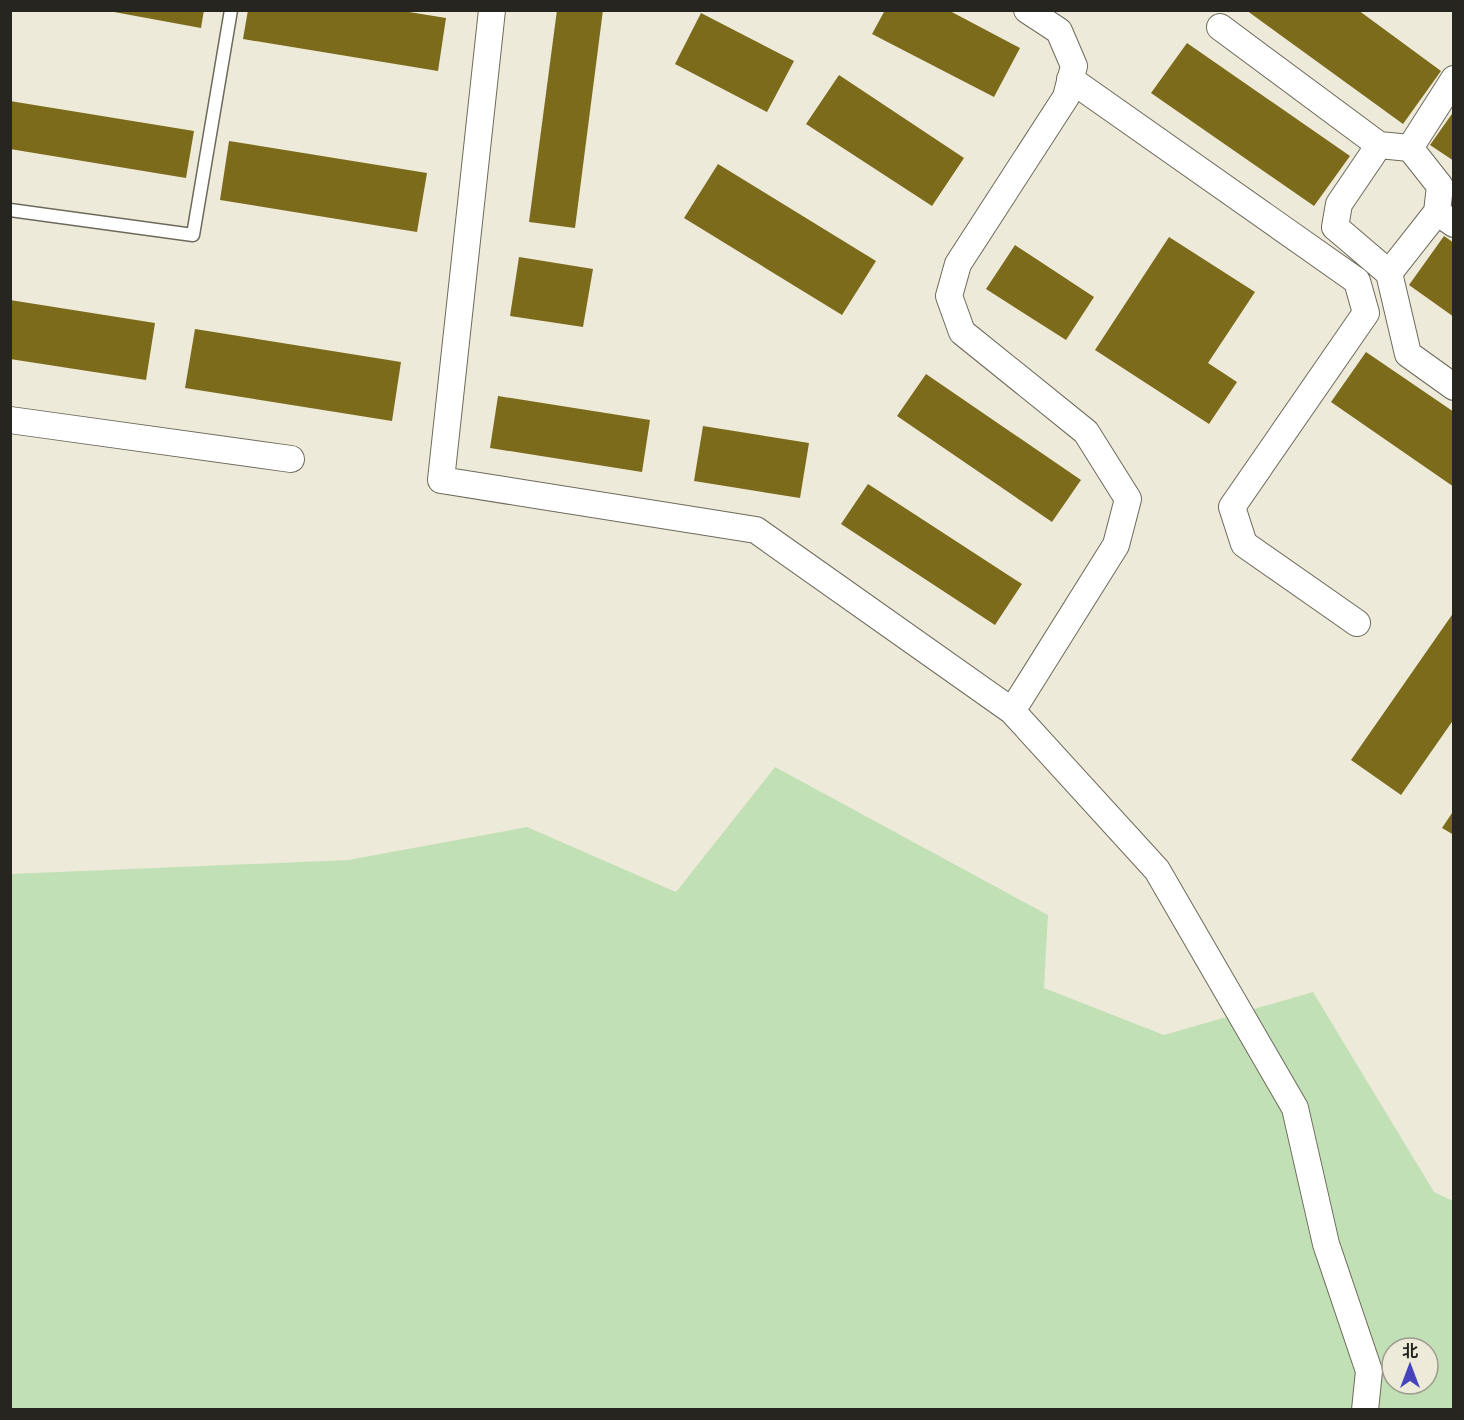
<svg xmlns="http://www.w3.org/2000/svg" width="1464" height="1420" font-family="Commissioner,'Noto Sans SC',sans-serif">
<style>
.green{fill:#c2e0b6;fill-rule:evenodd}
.building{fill:#7d6b1c}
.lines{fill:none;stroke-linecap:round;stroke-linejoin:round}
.service-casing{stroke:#6d6a5b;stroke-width:15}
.minor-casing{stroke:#6d6a5b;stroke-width:28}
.service{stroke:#fff;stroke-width:12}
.minor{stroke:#fff;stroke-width:26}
</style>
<rect width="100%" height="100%" fill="#eeead9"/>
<path class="green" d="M775 767 1048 915 1044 988 1164 1035 1313 992 1434 1192 1453 1201V1409H11L10 874 348 860 527 827 676 892ZM1392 1348H1428V1384H1392Z"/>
<path class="building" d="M103 10H204L201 28Z
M248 10H397L446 18 438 71 243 39Z
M557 10H603L575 228 529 222Z
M885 10H948L1020 48 994 97 872 34Z
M1246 10H1358L1441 71 1403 124Z
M701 13 794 61 767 112 675 64Z
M1187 43 1350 156 1314 206 1151 93Z
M839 75 964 158 932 206 806 124Z
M10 101 194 131 186 178 10 149Z
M1454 111V161L1430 145Z
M229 141 427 173 417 232 220 200Z
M718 164 876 261 842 315 684 218Z
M1444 236 1454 243V317L1409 285Z
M1169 237 1255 292 1208 363 1237 382 1209 424 1095 350Z
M1015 245 1094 297 1066 340 986 289Z
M519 257 593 269 583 327 510 316Z
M10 300 155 323 146 380 10 359Z
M195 329 401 362 392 421 185 388Z
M1366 352 1454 412V487L1331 402Z
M926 374 1081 480 1052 522 897 416Z
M498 396 650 420 642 472 490 448Z
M703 426 809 443 800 498 694 481Z
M868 484 1022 584 995 625 841 524Z
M1454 612V719L1401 795 1351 760Z
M1454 810V835L1442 828Z"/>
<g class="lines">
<defs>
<path id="service" d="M10 210 193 235 231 10"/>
<path id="minor" d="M492 10 441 480 756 530 1012 711 1157 870 1295 1108 1326 1244 1369 1371 1365 1410
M1220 27 1379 145
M1070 79 1357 281 1366 313 1232 507 1244 544 1357 623
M1454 79 1410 148 1379 145 1339 204 1335 227 1389 273 1408 354 1454 387
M1410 148 1440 186 1437 212 1454 224
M1389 273 1437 212
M10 420 291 459
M1012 711 1116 545 1128 499 1086 432 962 332 949 296 958 264 1066 97 1074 66 1059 31 1027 10"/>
</defs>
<use href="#service" class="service-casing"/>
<use href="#minor" class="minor-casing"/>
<use href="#service" class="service"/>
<use href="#minor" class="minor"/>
</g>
<rect width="1464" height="1420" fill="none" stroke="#26251f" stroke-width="24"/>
<g transform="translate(1410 1366)"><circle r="28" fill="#eeead9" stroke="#9e9b8f" stroke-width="1.5"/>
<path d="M0-4.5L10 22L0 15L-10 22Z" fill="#4544ba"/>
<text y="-9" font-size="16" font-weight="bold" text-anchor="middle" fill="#26251f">北</text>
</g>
</svg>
